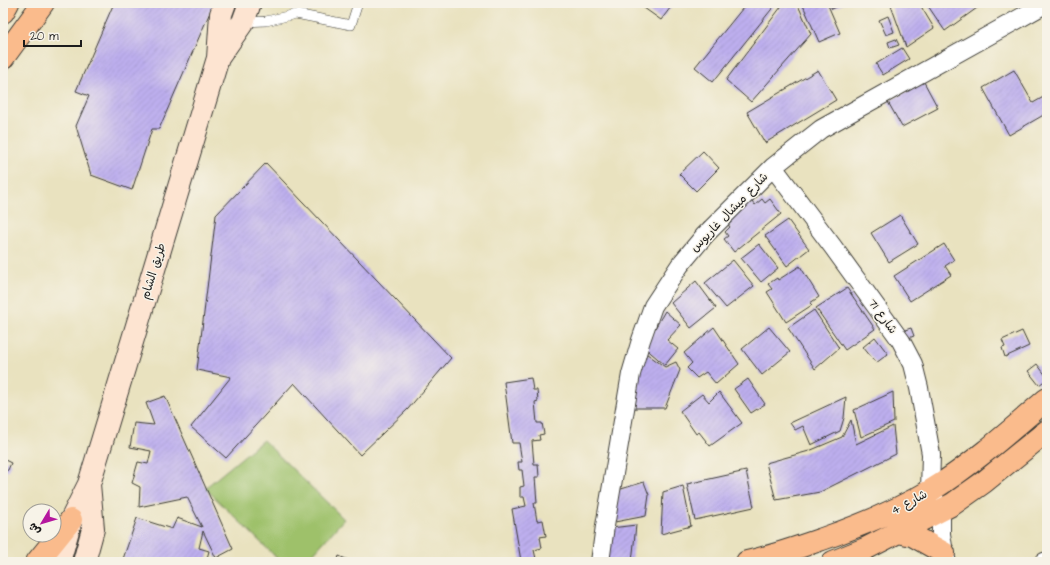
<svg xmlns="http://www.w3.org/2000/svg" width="1050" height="565" font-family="'Architects Daughter','Playpen Sans Arabic',sans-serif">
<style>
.pitch{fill:#9ec16a;stroke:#5d6e43}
.building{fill:url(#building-hatch)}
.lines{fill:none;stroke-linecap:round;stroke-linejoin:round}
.service-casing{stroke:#3b3a34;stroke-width:10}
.minor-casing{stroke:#3b3a34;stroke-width:20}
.secondary-casing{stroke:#3b3a34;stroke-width:24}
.trunk-casing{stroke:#3b3a34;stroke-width:24}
.motorway-casing{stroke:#3b3a34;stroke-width:24}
.service{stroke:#fff;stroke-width:9}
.minor{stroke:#fff;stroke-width:18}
.secondary{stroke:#fde4d1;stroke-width:22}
.trunk{stroke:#fabb8c;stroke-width:22}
.motorway{stroke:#fabb8c;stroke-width:22}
.labels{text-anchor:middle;stroke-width:3;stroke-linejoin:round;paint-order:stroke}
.street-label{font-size:12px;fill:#1c1c1c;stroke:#f7f3e8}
</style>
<defs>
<pattern id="building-hatch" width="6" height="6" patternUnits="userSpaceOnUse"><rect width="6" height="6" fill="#bdafee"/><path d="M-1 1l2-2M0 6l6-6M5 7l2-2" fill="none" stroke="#a296cc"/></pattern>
</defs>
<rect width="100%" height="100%" fill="#f7f3e8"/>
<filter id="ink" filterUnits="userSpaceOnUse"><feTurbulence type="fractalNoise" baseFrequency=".025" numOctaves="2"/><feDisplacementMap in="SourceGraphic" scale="8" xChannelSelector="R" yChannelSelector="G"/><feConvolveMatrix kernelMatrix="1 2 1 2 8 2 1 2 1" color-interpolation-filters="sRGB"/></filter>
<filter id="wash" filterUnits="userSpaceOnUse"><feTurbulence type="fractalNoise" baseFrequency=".012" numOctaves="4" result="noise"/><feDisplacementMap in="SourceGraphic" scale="16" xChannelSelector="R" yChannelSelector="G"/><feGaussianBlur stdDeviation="0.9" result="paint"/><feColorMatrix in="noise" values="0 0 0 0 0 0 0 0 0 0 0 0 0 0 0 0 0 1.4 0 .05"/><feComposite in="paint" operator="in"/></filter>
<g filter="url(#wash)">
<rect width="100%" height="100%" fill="#e9e2bf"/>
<path class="pitch" d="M263 440 344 519 306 562H281L205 488Z"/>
<g id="blocks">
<path class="building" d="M114 3H214L159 129H152L132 190 91 175 76 126 89 96 76 91Z
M637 3H674L661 20Z
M747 3H773L775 5 713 82 695 67Z
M784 3H797L811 34 751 102 726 80Z
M802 3H827L840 33 819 42Z
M829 3H845L832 9Z
M890 3H919L934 28 906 47Z
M926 3H984L945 31Z
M888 16 894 32 886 35 879 20Z
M896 39 899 45 890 48 888 42Z
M902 48 909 59 883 75 876 64Z
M818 70 836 100 765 143 747 112Z
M1014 70 1033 103 1047 95V113L1009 135 983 88Z
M924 82 938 108 902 127 888 102Z
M703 151 719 168 696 191 679 174Z
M266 163 451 358 408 409 360 455 294 383 226 458 191 427 231 377 197 370 216 215Z
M762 199 765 203 770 199 781 214 734 252 724 239 728 236 725 232 730 227 726 222 752 201 755 205Z
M900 215 918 244 889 262 871 233Z
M788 220 809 249 787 266 765 236Z
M759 244 778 268 761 282 741 258Z
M944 244 954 260 945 266 951 275 910 301 894 276Z
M733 260 754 286 726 308 705 283Z
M800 266 819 297 810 303 812 305 786 322 767 292 772 289 768 284 777 278 778 280Z
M696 281 716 308 691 328 671 303Z
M847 288 875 329 845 350 816 308Z
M814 310 839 348 815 369 788 328Z
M665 311 681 325 667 340 678 349 665 365 644 347Z
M714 327 739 364 716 384 706 372 697 378 687 368 692 363 684 353Z
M769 327 790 352 762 375 742 349Z
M911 328 914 336 906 339 902 331Z
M1022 331 1029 346 1005 357 1002 348 1005 347 1002 340Z
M875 337 888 354 876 363 863 347Z
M643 351 665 367 676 362 680 370 665 408H634Z
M1037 364 1047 377V379L1039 385 1028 371Z
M531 378 533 390H537L538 401 535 402 537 423H542L544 434 539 435 540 440 532 441 534 464H538L539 477H535L537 503H534L537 521 543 520 546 536 540 537 542 548 534 550 536 559 521 561 512 509 526 506 524 497H520V487L524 486 522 470H519L518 462H522L519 443H512L504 382Z
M748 379 765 404 751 413 734 389Z
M719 392 742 423 710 446 699 432 696 434 680 411 702 394 709 402Z
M893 392 894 422 861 437 854 410Z
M165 396 233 549 216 558 203 531 199 548 209 551 206 562H122L137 518 172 529 177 518 202 527 187 497 139 507 140 487 132 483 138 462 148 464 151 451 130 447 134 423 154 425 146 403Z
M846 397 844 418 840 431 811 445 803 426 795 430 790 423Z
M851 420 856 444 893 426 896 454 820 492 776 500 766 463 809 451 842 437Z
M3 459 11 463 8 470 3 472Z
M746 471 754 507 695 520 687 484Z
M644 482 649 495 646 516 615 522 618 490Z
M683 486 691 526 661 534 663 492Z
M636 525 632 562H606L611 528Z
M339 556 353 562H337Z"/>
</g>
</g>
<g filter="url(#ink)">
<use href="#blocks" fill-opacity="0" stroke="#3b3a34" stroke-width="1"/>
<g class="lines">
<defs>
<path id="service" d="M243 22 266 21 296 14 351 25 358 3"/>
<path id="minor" d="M773 167 833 247 901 341 913 364 919 388 931 454 930 491 941 511V534L944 553 947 562
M600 562 605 526 631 374 641 340 653 306 680 265 705 235 773 167 821 129 1047 3
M1044 562 1047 561"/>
<path id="secondary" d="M218 58 243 22 250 3
M59 562 71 520 89 484 218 58 221 14 225 3
M84 562 93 529 89 484"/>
<path id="trunk" d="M899 532 912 535 944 553
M37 562 71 520
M747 562C774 556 799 547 825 538 862 525 897 511 930 491 972 465 1010 431 1047 399
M833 562 865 549 953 504 984 482 1047 431"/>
<path id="motorway" d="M3 12 8 3
M3 58 43 3"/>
</defs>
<use href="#service" class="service-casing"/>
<use href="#minor" class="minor-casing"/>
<use href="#secondary" class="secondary-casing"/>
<use href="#trunk" class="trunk-casing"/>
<use href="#motorway" class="motorway-casing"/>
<use href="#service" class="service"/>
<use href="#minor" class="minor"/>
<use href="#secondary" class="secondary"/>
<use href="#trunk" class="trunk"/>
<use href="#motorway" class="motorway"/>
</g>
</g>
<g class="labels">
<g class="street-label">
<text transform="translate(729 212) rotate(-46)" y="4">شارع ميشال غاريوس</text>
<text transform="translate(153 271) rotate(-73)" y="4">طريق الشام</text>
<text transform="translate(883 316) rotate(54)" y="4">شارع 71</text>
<text transform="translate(909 502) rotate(-28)" y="4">شارع 4</text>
</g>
</g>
<rect width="1050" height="565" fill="none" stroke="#f7f3e8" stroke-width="16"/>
<g transform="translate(42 523) rotate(232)"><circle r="19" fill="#f7f3e8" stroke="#9f9d96"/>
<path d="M0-3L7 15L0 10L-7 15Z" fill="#b5179e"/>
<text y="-6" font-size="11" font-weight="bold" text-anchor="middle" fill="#1c1c1c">ش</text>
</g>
<path d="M24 40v6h57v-6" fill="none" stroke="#1c1c1c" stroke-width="2"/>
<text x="30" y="40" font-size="12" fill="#1c1c1c" stroke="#f7f3e8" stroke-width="3" paint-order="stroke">20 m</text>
</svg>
